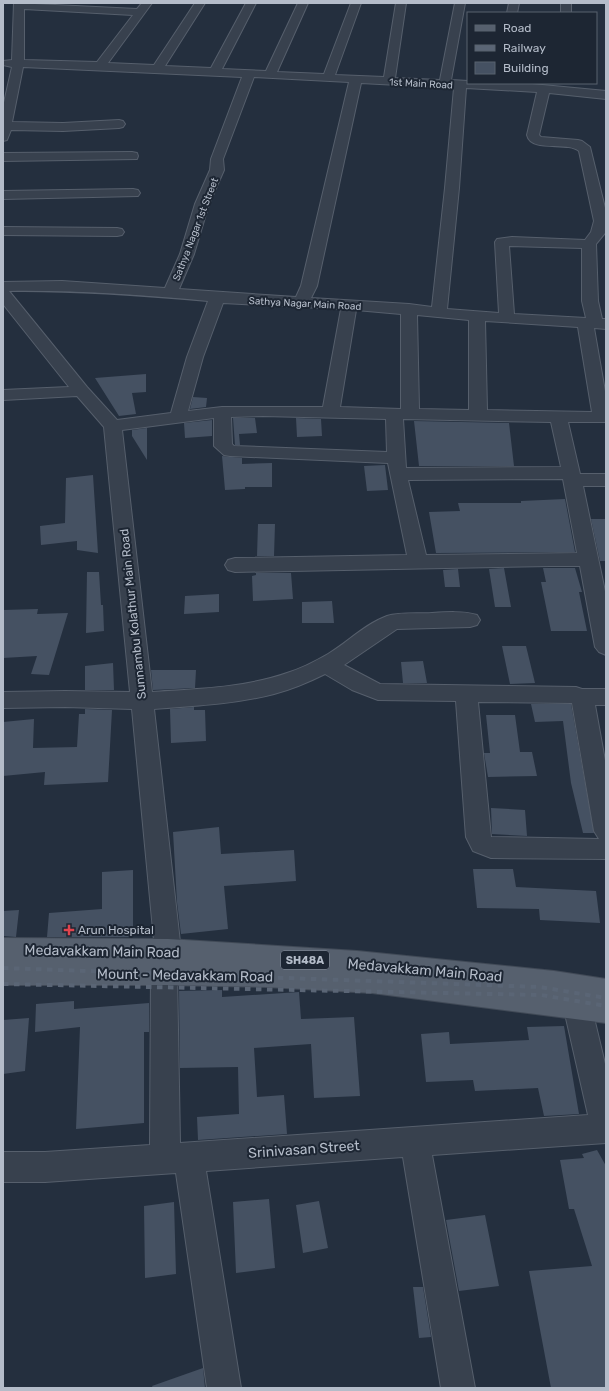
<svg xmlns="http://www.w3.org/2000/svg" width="609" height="1391" font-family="Rubik,sans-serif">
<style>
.building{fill:#455162}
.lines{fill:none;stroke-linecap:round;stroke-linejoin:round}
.minor-casing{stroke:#565f6c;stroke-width:2}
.major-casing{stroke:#414a57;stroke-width:2}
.minor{fill:#38414e;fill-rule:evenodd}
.major{fill:#56606e;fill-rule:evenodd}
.rail{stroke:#5a6575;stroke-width:4;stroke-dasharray:5.5 5.5;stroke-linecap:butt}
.health-dot{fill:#e0444e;stroke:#1d2633;stroke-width:1.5}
.labels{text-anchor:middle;stroke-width:4;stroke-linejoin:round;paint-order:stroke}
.far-street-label{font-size:10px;fill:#b4bcc9;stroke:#1d2633}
.shield{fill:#1d2633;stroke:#878f9c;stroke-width:1}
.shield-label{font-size:11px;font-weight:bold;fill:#b4bcc9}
.street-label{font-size:12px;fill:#b4bcc9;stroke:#1d2633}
.poi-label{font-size:12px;fill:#b4bcc9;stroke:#1d2633;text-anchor:start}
.near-street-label{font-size:14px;fill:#b4bcc9;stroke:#1d2633}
</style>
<rect width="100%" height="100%" fill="#242f3e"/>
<path class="building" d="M146 374V392L132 393 136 414 119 416 95 378Z
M193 397 207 398 206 407 190 409Z
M233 418H255L257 433 239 434 240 445H235Z
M296 418 321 419 322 436 297 437Z
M212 420V436L185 438 184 423Z
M414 421 509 423 514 466H419Z
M147 428V460L132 436V430Z
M222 456 242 458V464L272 463V487H245V489L225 490Z
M385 465 388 490 367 491 364 466Z
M93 475 98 553 77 550V541L41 545 40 526 65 523 66 478Z
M565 499 575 552 436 553 429 512 460 511 458 503H521V501Z
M591 519H606V561H600Z
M258 524H275L274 556H257Z
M504 568 511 607H495L489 569Z
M543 568H575L582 592H579L587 631H551L541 582H546Z
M458 569 460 587H445L443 570Z
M87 572H99L101 605H103L104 631 86 633Z
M256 573H291L293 599 253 601 252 576 256 575Z
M219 594V612L184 614 185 596Z
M332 601 334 623H302V602Z
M38 609 37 614 68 613 49 675 31 674 37 656 3 658V610Z
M502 646H526L535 683 510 684Z
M423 661 427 683H403L401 662Z
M113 663 114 690H85V666Z
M151 670H196L195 688 153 690Z
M531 704H571L594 833H583L571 783 563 721 535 722Z
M194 707V710H205L206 741 171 743 170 709Z
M85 709 112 710 108 782 44 785 45 772 3 776V722L34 719 33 748 77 747 79 714H85Z
M486 715H515L520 752H532L537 776 488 777 484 753H490Z
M491 808 525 810 527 836 492 834Z
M219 827 221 854 294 850 296 881 224 886 228 929 181 934 177 902 173 832Z
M473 869H513L516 887 596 891 600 923 540 920 539 909 477 908Z
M133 870V937H47L49 913 102 909V872Z
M19 910 16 937 3 936V911Z
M222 990V997L299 992 301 1019 354 1017 360 1096 314 1098 311 1044 254 1048 257 1097 284 1095 287 1134 198 1140 197 1117 239 1114 238 1067 180 1068 179 991Z
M74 1001V1009L149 1003V1032H144V1123L76 1129 80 1027 35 1032 36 1004Z
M29 1018 25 1071 3 1074V1020Z
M564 1026 579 1114 544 1116 538 1088 475 1091 473 1080 426 1082 421 1034 449 1032 450 1044 529 1040 527 1027Z
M597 1150 606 1166V1388H551L529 1271 592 1266 574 1209H569L560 1160 584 1158 582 1154Z
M269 1199 275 1268 236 1273 233 1202Z
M319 1201 328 1248 303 1253 296 1205Z
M174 1202 176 1274 145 1278 144 1206Z
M485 1215 499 1286 459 1291 446 1220Z
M413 1287H423L431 1337 419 1338Z
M203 1368 205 1388H153L152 1386Z"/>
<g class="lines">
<defs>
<path id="minor" d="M14 3 137 9 142 3H152L108 63 154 65 195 3H205L165 66 211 68 246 3H256L222 69 266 71 298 3H308L277 72 324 74 351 3H361L335 75 384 77 396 3H406L395 78 440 80 455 3H465L451 80 468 81V83L532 84 606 91V99L549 93 539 135 541 137 578 140 582 141 590 147 606 212 605 233 596 244 598 301 602 319H606V329L594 328 606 397V422H568L580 474H606V486H583L606 596V655L599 652 595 647 580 566H550L235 572 228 570 225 565 228 560 235 558 407 555 388 463 230 456 224 455 214 446V418L122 430 152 692C196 689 244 688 287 673 300 669 316 661 328 654 348 642 365 624 387 616 400 612 418 614 432 613 447 612 463 611 477 615L480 620 477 625 470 627 397 629 344 665 380 684 576 687 582 689H606V705H595L606 766V859L491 858 473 851 466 837 456 701 378 700 352 690 325 674C309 682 292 689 274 694 235 704 194 706 154 709L181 951 177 973 180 1143 588 1115 563 1005 564 989 567 980 577 977 587 980 590 989 591 1005 606 1068V1143L432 1155 475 1388H441L403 1157 206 1171 241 1388H207L176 1173 45 1182H3V1152H45L150 1145 151 973 155 951 132 709 65 707 3 708V692L65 691 130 692 104 427 77 396 3 400V390L69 387 3 304V282L62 281 165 288 180 254 195 204 210 170 211 159 242 77 23 67 12 122 63 123 119 120 123 121 125 124 123 127 119 128 63 131 11 130 7 140 3 141V107L12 67 3 65V61L12 60ZM24 9 133 15 97 62 24 60ZM254 77 349 82 301 286 296 297 179 289 194 254 209 204 224 170 223 159ZM361 83 454 88 445 188 432 307 409 304 311 298 317 286ZM466 88 537 92 527 135C531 153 567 141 579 151L594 221 591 232 585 240 512 237 497 239 495 242 499 313 447 309 459 188ZM509 246 582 248V301L586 318 514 314ZM9 291C76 290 142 295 208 301L187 357 171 413 117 420 87 387ZM223 303 341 309 323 407H222L188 411 203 357ZM356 310 401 314V409L340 407ZM417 315 469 320V410L419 409ZM485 321 578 327 592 412 487 410ZM263 416 386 419 387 452 234 446 232 444 231 417ZM403 419 551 422 561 467 406 468ZM563 479 577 553 426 555 408 480ZM478 702 572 703 594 831 599 839 491 837Z
M509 3H519L517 13H507Z
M561 3H571V13H561Z
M132 152 137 153 138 156 137 159 3 161V153Z
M133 189 138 190 140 193 138 196 3 199V191Z
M3 227 117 228 122 229 124 232 122 235 117 236 3 235Z"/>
<path id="major" d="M3 938 168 939 357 951 554 971 606 979V1023L372 993 267 987 164 985H3Z"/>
</defs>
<use href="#minor" class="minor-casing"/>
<use href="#major" class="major-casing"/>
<use href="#minor" class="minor"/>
<use href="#major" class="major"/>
<path class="rail" d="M3 968 540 987 606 998
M3 984 541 995 606 1006"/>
</g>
<path class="health-dot" d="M67 924h4v4h4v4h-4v4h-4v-4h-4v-4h4z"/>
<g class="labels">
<g class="far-street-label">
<text transform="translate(421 83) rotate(3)" y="4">1st Main Road</text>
<text transform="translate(195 229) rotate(-69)" y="4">Sathya Nagar 1st Street</text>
<text transform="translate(305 303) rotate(3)" y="4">Sathya Nagar Main Road</text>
</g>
<rect class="shield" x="281" y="951" width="48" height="18" rx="3"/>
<g class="shield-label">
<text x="305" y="964">SH48A</text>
</g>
<g class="street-label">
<text transform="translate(133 614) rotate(-96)" y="4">Sunnambu Kolathur Main Road</text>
</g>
<g class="poi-label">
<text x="78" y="934">Arun Hospital</text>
</g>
<g class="near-street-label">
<text transform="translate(102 951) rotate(1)" y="5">Medavakkam Main Road</text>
<text transform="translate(425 970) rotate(5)" y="5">Medavakkam Main Road</text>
<text transform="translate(185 975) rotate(1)" y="5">Mount - Medavakkam Road</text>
<text transform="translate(304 1149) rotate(-4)" y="5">Srinivasan Street</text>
</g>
</g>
<rect width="609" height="1391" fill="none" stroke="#b4bcc9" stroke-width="8"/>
<rect x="467" y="12" width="130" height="72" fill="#1d2633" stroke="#59626f"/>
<rect x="475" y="25" width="20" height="6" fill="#56606e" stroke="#59626f"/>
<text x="503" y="32" font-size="12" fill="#b4bcc9">Road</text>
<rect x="475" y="45" width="20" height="6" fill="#5a6575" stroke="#59626f"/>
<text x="503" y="52" font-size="12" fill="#b4bcc9">Railway</text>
<rect x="475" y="62" width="20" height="12" fill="#455162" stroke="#59626f"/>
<text x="503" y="72" font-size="12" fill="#b4bcc9">Building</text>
</svg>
